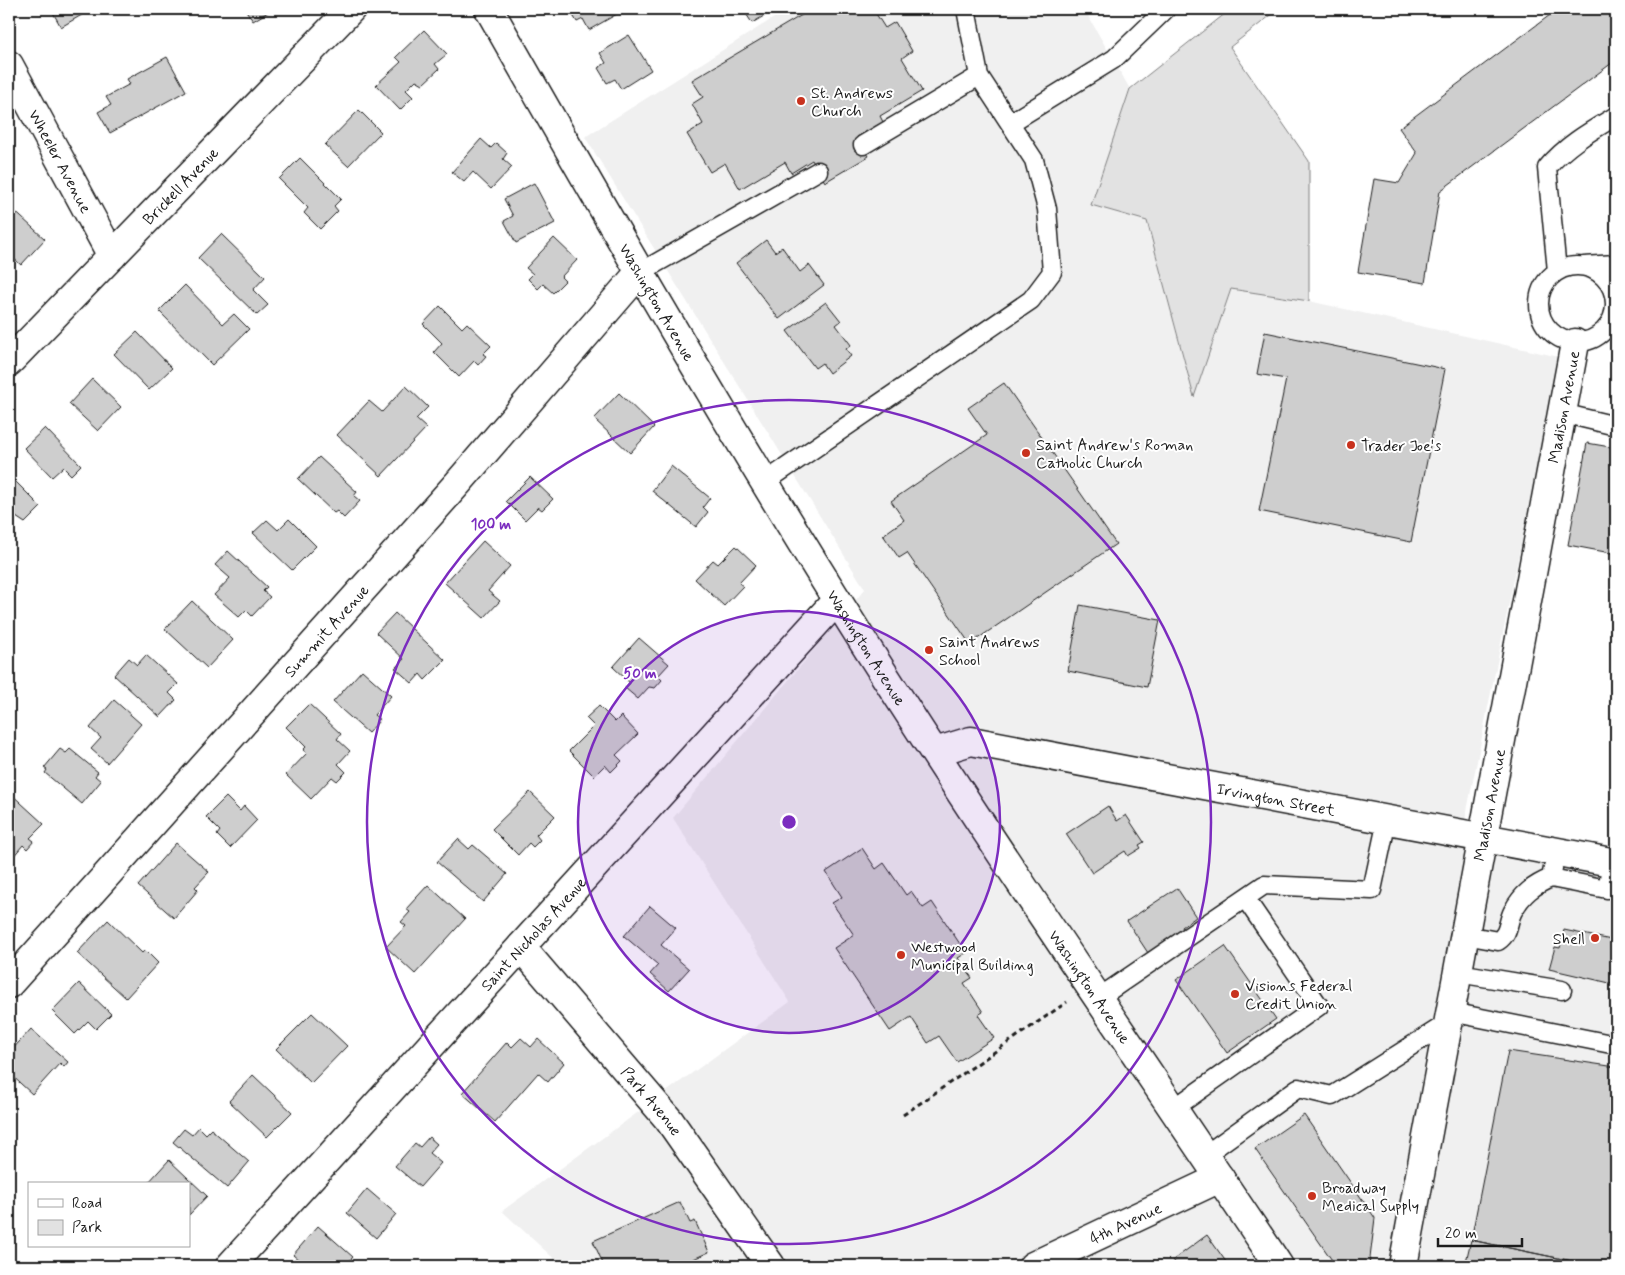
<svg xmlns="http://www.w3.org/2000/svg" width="1625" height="1275" font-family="Mynerve,sans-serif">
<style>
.built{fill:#f0f0f0}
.green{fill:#e2e2e2;stroke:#7f7f7f}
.building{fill:#cecece;stroke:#1c1c1c}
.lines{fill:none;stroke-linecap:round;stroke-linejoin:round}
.service-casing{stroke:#1c1c1c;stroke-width:21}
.minor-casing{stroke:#1c1c1c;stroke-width:31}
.primary-casing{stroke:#1c1c1c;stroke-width:31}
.path{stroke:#1c1c1c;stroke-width:3;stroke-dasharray:5 4;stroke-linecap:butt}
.service{stroke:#fff;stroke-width:18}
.minor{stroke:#fff;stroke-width:28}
.primary{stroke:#fff;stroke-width:28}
.ring{fill:none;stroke:#7b2cbf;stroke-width:2.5}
.poi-dot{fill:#c8321e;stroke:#fff;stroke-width:2}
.labels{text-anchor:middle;stroke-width:4;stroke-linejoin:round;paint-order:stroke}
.poi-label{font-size:16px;fill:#1c1c1c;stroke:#fff;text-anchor:start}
.street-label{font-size:16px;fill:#1c1c1c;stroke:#fff}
.centre{fill:#7b2cbf;stroke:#fff;stroke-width:2.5}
.ring-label{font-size:15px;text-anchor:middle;font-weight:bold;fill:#7b2cbf;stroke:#fff;stroke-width:4;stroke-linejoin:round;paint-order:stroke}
</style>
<rect width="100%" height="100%" fill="#fff"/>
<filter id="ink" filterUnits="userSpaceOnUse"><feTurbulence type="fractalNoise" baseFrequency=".02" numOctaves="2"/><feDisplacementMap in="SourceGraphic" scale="10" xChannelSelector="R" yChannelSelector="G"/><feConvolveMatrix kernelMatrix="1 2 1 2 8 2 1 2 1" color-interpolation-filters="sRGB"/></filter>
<g filter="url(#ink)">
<path class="built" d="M788 9H1084L1130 89 1091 205 1147 221 1193 396 1231 289 1309 301 1559 357 1460 845 1616 860V1266H562L502 1211 790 1002 673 818 865 589 585 137Z"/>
<path class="green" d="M1231 9H1279L1230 47 1309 161V301L1231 289 1194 397 1147 221 1091 205 1130 89Z"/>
<path class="building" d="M51 9H92L61 27Z
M245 9H273L253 21Z
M569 9H624V10L589 30 583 19 577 22Z
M743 9H776L752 23Z
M812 9H873L885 28 895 22 912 51 902 58 922 91 880 116 883 122 857 137 869 156 825 182 812 160 791 173 785 162 740 189 725 163 710 172 687 134 703 124 692 104 703 97 692 80Z
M1558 9H1616V60L1440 191 1425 283 1358 272 1374 179 1399 183 1417 153 1399 128Z
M424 30 447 54 435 64 439 69 423 84 416 80 406 90 413 97 400 110 376 85 401 62 396 57Z
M629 35 651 70 621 89 615 79 607 83 598 68 606 63 600 53Z
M167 57 186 91 110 133 98 112 111 105 106 97 130 84 127 79Z
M359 110 381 132 348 166 325 145Z
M481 139 491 148 496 143 507 153 503 159 512 167 491 189 473 172 464 182 452 172Z
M300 158 341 199 334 206 338 211 320 229 304 213 308 208 279 179Z
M534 183 555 223 516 243 504 221 513 216 504 199Z
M9 206 45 239 21 265 9 254Z
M221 234 265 277 253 290 268 305 257 315 198 258Z
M554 238 577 260 561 277 565 281 553 293 543 284 538 289 528 279 533 274 526 268Z
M766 240 775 252 782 247 800 272 809 265 824 285 779 319 736 263Z
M185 285 223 324 234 314 249 329 212 365 159 311Z
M826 302 841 321 836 325 851 345 846 349 851 356 829 373 822 363 815 368 787 331Z
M440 306 462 328 467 323 491 346 483 354 486 356 478 365 474 361 459 377 434 352 442 343 423 324Z
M137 332 172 368 149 390 114 354Z
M1265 332 1445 369 1411 542 1259 511 1286 379 1257 374Z
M92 379 121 407 98 431 69 404Z
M1004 383 1116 544 970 644 907 553 899 558 883 535 904 520 891 501 987 435 968 408Z
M406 386 428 407 416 419 426 428 381 476 337 435 369 401 382 412Z
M619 393 654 427 630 453 594 419Z
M45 428 81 465 71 475 63 467 52 477 24 448Z
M1587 443 1616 448 1615 477H1616V554L1568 545Z
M319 457 357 492 354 496 360 501 344 518 337 511 334 513 298 479Z
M671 466 710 498 703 507 708 512 696 527 652 491Z
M9 475 41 507 25 523 16 517 9 524Z
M530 477 553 499 542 510 538 507 525 520 506 501Z
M289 519 316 546 292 570 253 533 267 520 278 530Z
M483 541 510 566 488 591 500 601 484 618 445 583Z
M736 546 756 565 739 583 743 586 724 606 695 579 713 560 718 564Z
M228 551 267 587 263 591 270 597 252 616 246 610 239 617 214 595 230 578 215 565Z
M192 601 233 640 207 668 165 629Z
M1080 605 1160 620 1147 687 1068 671Z
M395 613 445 660 425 680 420 674 412 683 395 668 404 659 376 633Z
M639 638 669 664 658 676 662 680 655 688 649 687 638 699 625 688 630 683 613 667Z
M146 655 178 684 169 693 176 700 160 717 114 675 129 658 137 665Z
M362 670 391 696 374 715 380 720 368 733 333 702Z
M114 700 141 724 107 763 91 749 101 738 90 728Z
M309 704 341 734 337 739 350 751 338 764 346 772 337 781 332 777 311 799 286 775 307 753 303 750 306 747 286 727Z
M599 706 615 722 621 716 638 734 616 755 622 761 611 772 605 765 594 776 569 751 594 726 586 718Z
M60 749 66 753 70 749 98 772 95 776 101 781 82 804 45 773 47 770 44 768Z
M9 792 44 824 30 838 34 841 27 849 23 845 12 858 9 855Z
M530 792 555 816 536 835 540 840 533 847 529 843 518 855 492 829Z
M226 797 240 811 244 806 257 820 230 848 217 835 220 831 206 817Z
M1108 806 1117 821 1126 815 1144 842 1139 845 1141 848 1128 856 1125 851 1092 873 1066 834Z
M458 839 469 849 473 845 507 874 483 902 437 862Z
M176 843 209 872 195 887 198 890 174 918 138 886Z
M862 848 876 869 884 863 906 895 911 891 923 908 932 902 966 953 958 958 972 978 964 983 983 1012 978 1015 994 1038 957 1062 939 1036 928 1043 911 1017 890 1031 834 948 854 935 832 903 842 897 826 872Z
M428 885 465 919 415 974 386 947 406 926 401 922 410 912 406 909Z
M1177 888 1196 917 1182 927 1185 933 1150 956 1127 921Z
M650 906 676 928 661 945 689 969 669 991 650 974 658 965 624 936Z
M108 920 142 953 145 950 158 963 126 998 77 953Z
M1564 930 1616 941V972L1614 984 1549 969 1555 947 1560 948Z
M1225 946 1276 1019 1227 1053 1176 980Z
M79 983 111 1014 96 1029 88 1021 75 1034 52 1011Z
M312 1013 347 1046 311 1083 276 1049Z
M31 1029 68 1062 64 1067 60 1063 32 1094 9 1073V1063L14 1058 9 1053Z
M521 1038 531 1047 538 1039 564 1063 548 1082 538 1073 495 1122 462 1093 507 1042 512 1047Z
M1508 1051 1616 1067V1266H1596L1471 1240Z
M253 1075 292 1112 267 1137 229 1101Z
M1304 1115 1375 1218 1369 1266H1336L1255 1149Z
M199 1127 206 1134 211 1129 249 1162 227 1188 173 1142 184 1129 192 1135Z
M429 1137 437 1144 429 1153 441 1163 420 1187 395 1166 415 1143 420 1147Z
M169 1160 207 1196 189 1215V1184H147Z
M367 1189 396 1214 376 1238 347 1213Z
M680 1202 690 1223 695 1221 709 1252 678 1266H604L593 1241Z
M318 1226 353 1257 345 1266H306L293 1255Z
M1207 1235 1229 1266H1189L1187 1263 1183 1266H1178L1173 1260Z
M1471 1240 1596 1266H1465Z"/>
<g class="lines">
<defs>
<path id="service" d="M1010 123 1114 59 1166 9
M863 145 979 76
M1539 304a38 38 0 1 1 76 0a38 38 0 1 1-76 0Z
M1584 266 1616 264
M1557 271 1547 168C1566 145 1591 131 1616 116
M639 273 818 171
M1562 413 1616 426
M765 482 1031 300 1052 272 1047 209 1034 160 979 76 966 9
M1553 868 1551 878 1607 889 1612 863
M1465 935 1498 941C1510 933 1507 922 1513 911 1522 894 1534 885 1551 878
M1458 973 1562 990
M1097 999 1264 885 1372 890 1387 820
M1451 1012 1616 1045
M1173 1109 1319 1006 1245 898
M1205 1155 1298 1088 1332 1096 1449 1022"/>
<g id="minor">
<path id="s1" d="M9 65 112 256"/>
<path id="s2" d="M9 362 351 9"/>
<path id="s3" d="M935 752 971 741 1616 863"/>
<path id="s4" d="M521 947 669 1120 771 1266"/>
<path id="s5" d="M9 984 458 483 639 273"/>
<path id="s6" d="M230 1266 837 600"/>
<path id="s7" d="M1033 1266 1220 1178"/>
<path id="s8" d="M1403 1266 1575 343"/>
</g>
<g id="primary">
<path id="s9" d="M489 9C602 208 716 406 837 600 978 826 1131 1045 1279 1266"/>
</g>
</defs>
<use href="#service" class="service-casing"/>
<use href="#minor" class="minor-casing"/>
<use href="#primary" class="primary-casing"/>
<path class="path" d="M903 1115 1067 1002"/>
<use href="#service" class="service"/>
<use href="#minor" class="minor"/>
<use href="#primary" class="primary"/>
</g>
</g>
<circle cx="789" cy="822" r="211" fill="#7b2cbf" fill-opacity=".12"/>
<g class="ring">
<circle cx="789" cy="822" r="211"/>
<circle cx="789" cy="822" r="422"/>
</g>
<g class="poi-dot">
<circle cx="801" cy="101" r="5"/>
<circle cx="1351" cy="445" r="5"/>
<circle cx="1026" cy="453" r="5"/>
<circle cx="929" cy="650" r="5"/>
<circle cx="1595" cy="938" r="5"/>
<circle cx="901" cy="955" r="5"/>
<circle cx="1235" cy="994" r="5"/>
<circle cx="1312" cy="1196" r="5"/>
</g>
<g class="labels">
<g class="poi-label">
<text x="811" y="98">St. Andrews<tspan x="811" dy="18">Church</tspan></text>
<text x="1036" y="450">Saint Andrew's Roman<tspan x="1036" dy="18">Catholic Church</tspan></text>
<text x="1361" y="451">Trader Joe's</text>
<text x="939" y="647">Saint Andrews<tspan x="939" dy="18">School</tspan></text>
<text x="1585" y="944" text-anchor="end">Shell</text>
<text x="911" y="952">Westwood<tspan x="911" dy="18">Municipal Building</tspan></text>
<text x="1245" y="991">Visions Federal<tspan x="1245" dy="18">Credit Union</tspan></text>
<text x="1322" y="1193">Broadway<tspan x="1322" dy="18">Medical Supply</tspan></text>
</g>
<g class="street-label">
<text dy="6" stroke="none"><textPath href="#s1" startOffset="109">Wheeler Avenue</textPath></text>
<text dy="6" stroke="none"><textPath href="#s2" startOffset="246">Brickell Avenue</textPath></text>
<text dy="6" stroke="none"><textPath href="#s9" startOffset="338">Washington Avenue</textPath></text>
<text dy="6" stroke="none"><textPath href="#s8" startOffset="874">Madison Avenue</textPath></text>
<text dy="6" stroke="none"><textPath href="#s5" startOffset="475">Summit Avenue</textPath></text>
<text dy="6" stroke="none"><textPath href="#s9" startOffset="742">Washington Avenue</textPath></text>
<text dy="6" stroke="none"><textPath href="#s3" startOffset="348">Irvington Street</textPath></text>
<text dy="6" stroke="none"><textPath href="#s8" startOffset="469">Madison Avenue</textPath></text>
<text dy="6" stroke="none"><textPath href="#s6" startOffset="450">Saint Nicholas Avenue</textPath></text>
<text dy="6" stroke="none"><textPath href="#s9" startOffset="1148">Washington Avenue</textPath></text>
<text dy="6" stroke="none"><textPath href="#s4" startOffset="202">Park Avenue</textPath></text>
<text dy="6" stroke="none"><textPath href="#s7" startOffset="102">4th Avenue</textPath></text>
</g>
</g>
<circle cx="789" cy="822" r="8" class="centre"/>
<g class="ring-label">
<text x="491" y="529">100 m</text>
<text x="640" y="678">50 m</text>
</g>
<rect width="1625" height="1275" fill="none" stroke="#fff" stroke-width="30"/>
<rect x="15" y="15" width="1595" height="1245" fill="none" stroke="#1c1c1c" stroke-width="2" filter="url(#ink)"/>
<rect x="28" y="1182" width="162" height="65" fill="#ffffff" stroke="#a4a4a4"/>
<rect x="38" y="1199" width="25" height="8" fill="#ffffff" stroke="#a4a4a4"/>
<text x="72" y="1208" font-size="15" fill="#1c1c1c">Road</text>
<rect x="38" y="1220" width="25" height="15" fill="#e2e2e2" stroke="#a4a4a4"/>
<text x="72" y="1232" font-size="15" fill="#1c1c1c">Park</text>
<path d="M1438 1238v8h84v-8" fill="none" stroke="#1c1c1c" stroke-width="2.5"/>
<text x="1445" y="1238" font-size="15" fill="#1c1c1c" stroke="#ffffff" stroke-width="4" paint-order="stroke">20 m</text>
</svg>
